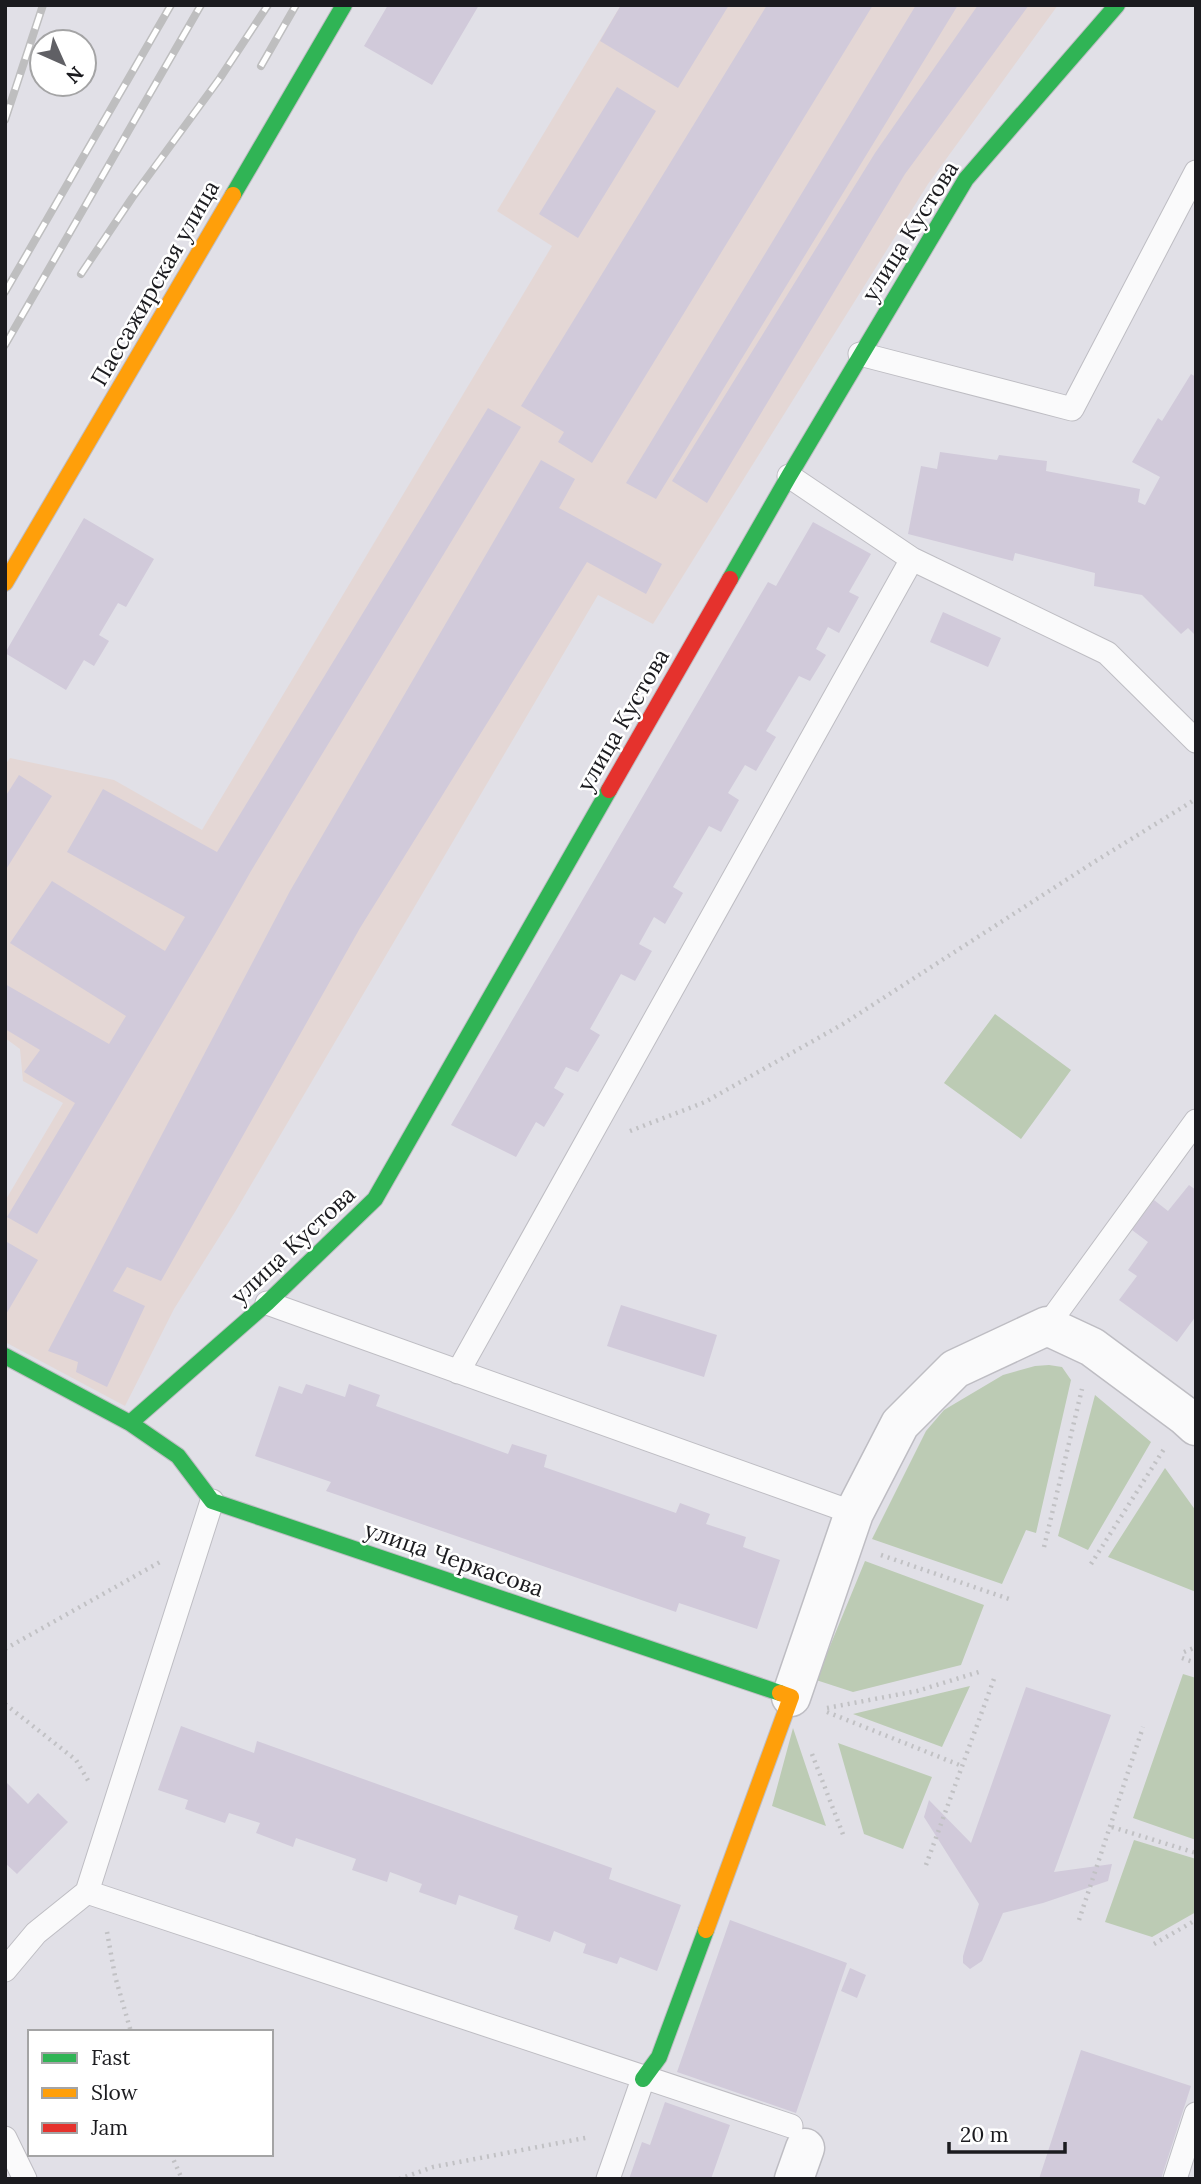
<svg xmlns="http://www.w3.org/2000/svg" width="1201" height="2184" font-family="Lora,serif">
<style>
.industrial{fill:#e4d7d5}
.green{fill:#bccbb4}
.building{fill:#d1cada}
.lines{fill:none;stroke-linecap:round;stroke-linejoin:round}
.lane-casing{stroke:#bebdc3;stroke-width:25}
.street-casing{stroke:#bebdc3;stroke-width:41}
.fast-casing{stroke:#bebdc3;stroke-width:18}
.slow-casing{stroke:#bebdc3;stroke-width:18}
.jam-casing{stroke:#bebdc3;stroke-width:18}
.path{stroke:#c1c1c4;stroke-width:4.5;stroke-dasharray:2 5;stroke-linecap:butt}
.lane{stroke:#fafafb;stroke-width:23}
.street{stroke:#fafafb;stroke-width:38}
.fast{stroke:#30b455;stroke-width:16}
.slow{stroke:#ff9f0a;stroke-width:16}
.jam{stroke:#e5322d;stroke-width:16}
.rail-casing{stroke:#bebebf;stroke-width:8}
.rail{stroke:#fff;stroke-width:5;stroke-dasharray:16;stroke-linecap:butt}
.labels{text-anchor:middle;stroke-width:5;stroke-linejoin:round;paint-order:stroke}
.street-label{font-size:23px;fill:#1b1b1f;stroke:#fff}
</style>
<rect width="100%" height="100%" fill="#e1e0e7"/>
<path class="industrial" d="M621 5H1058L928 184 653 624 598 595 235 1212 174 1309 125 1406 5 1342V1201L63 1103 23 1081 20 1049 5 1038V765L10 758 114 780 202 830 552 246 497 211Z"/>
<path class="green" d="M995 1014 1071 1070 1021 1139 944 1083Z
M1049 1365 1062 1367 1071 1380 1036 1533 1026 1530 1002 1584 872 1539 926 1431 944 1410 1003 1375 1035 1366Z
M1095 1395 1151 1442 1088 1550 1058 1536Z
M1165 1468 1196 1511V1592L1108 1557Z
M865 1561 984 1605 961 1665 853 1692 816 1680Z
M1183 1674 1196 1678V1840L1133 1818Z
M970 1686 942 1747 853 1714Z
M793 1728 826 1826 772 1806Z
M838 1743 932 1777 903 1849 864 1834Z
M1134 1840 1196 1859V1912L1152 1937 1105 1922Z"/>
<path class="building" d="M388 5H479L432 85 364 46Z
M621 5H729L678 88 600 41Z
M767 5H873L592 463 558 442 564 432 521 406Z
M916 5H958L656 499 626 483Z
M978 5H1029L905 174 707 503 672 481 875 153Z
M617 87 656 111 578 238 539 214Z
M1191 374 1196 377V636L1188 628 1181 634 1142 595 1094 586 1095 573 1015 553 1013 561 908 534 921 466 937 469 940 452 997 460 999 455 1047 461 1046 471 1140 489 1138 502 1145 505 1160 477 1132 462 1158 418 1162 421Z
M488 408 521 427 251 871 215 934 37 1234 7 1217 75 1103 24 1072 40 1050 5 1029V984L109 1044 126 1016 10 943 52 881 165 951 185 917 67 852 103 789 217 852Z
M541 460 575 479 559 508 662 564 646 594 587 562 360 928 161 1281 127 1267 113 1291 145 1306 107 1387 76 1372 78 1362 48 1351 290 891Z
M84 518 154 559 126 607 118 603 99 635 109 641 94 666 84 660 66 690 5 653Z
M813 522 871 554 849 592 859 597 839 633 828 627 816 649 826 655 810 681 799 676 766 731 776 737 756 771 745 765 728 793 739 800 721 832 709 826 673 887 683 893 665 924 654 917 639 944 652 951 635 981 621 974 590 1029 600 1035 578 1072 566 1067 554 1088 564 1094 544 1127 536 1122 516 1157 451 1125 768 582 776 586Z
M943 612 1001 638 988 667 930 642Z
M19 775 52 796 5 871V797Z
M1189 1185 1196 1190V1316L1177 1342 1119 1300 1137 1276 1128 1270 1148 1242 1132 1230 1154 1200 1168 1211Z
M7 1242 38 1260 5 1316V1246Z
M621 1305 717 1335 704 1377 607 1346Z
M306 1384 345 1397 349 1384 380 1395 376 1406 508 1454 512 1444 547 1455 544 1467 676 1513 680 1503 710 1514 706 1524 746 1537 743 1547 780 1560 757 1629 679 1603 676 1612 326 1491 331 1482 255 1456 279 1386 302 1394Z
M1026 1687 1111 1715 1054 1872 1112 1864 1108 1881 1043 1903 1003 1913 982 1961 970 1969 963 1963V1956L979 1904 924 1817 929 1800 971 1843Z
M181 1726 254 1753 257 1741 612 1868 609 1879 681 1905 657 1971 620 1957 617 1964 583 1953 586 1944 554 1931 550 1942 514 1929 518 1916 459 1895 456 1905 419 1892 422 1884 390 1872 387 1882 352 1870 356 1859 296 1838 293 1847 256 1833 260 1823 229 1813 225 1823 185 1809 188 1800 158 1790Z
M5 1781 28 1804 38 1793 68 1822 17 1874 5 1863Z
M730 1920 847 1963 796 2113 677 2072Z
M850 1968 866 1975 857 1998 841 1991Z
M1081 2050 1191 2086 1161 2179H1039Z
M665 2102 730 2125 711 2179H629L642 2142 650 2145Z"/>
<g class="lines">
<defs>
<path id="lane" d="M860 354 1072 409 1196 172
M912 559 1107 653 1196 741
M267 1303 854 1513
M1047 1326 1196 1121
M458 1372 912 559 789 476
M212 1501 87 1892 791 2126
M5 1970 36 1933 87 1892
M5 2138 25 2179
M608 2179 643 2079
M1175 2179 1196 2114"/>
<path id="street" d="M791 1697 854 1513 900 1424 955 1369 1047 1326 1092 1347 1185 1416 1196 1426
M794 2179 805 2148"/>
<path id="fast" d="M233 195 344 5
M730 579 789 476 966 179 1117 5
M5 1356 130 1423 178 1456 212 1501 780 1693
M130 1423 267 1303 375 1199 609 790
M643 2079 659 2057 706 1930"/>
<path id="slow" d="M5 583 233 195
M706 1930 791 1697 780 1693"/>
<path id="jam" d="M609 790 730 579"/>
</defs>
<use href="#lane" class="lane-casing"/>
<use href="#street" class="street-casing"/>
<use href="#fast" class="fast-casing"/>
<use href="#slow" class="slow-casing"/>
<use href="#jam" class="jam-casing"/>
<path class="path" d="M630 1131 705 1102 843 1024 1094 862 1196 799
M1044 1547 1082 1389
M881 1555 1009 1599
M1091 1564 1164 1449
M5 1649 160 1562
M1184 1652 1196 1647
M1182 1658 1196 1663
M5 1704 76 1760 89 1782
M827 1708 917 1691 982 1671
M827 1712 962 1766
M812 1754 844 1837
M1112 1827 1196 1853
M926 1865 995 1676
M1079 1920 1143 1727
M107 1932 115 1976 131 2032
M1154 1944 1196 1920
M171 2154 182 2179
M399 2179 433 2167 590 2137"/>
<use href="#lane" class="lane"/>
<use href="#street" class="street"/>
<use href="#fast" class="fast"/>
<use href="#slow" class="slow"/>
<use href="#jam" class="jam"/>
<defs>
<path id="rail" d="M261 66 296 5
M5 120 43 5
M81 274 132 198 220 78 268 5
M5 292 171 5
M5 345 201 5"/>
</defs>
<use href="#rail" class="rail-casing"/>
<use href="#rail" class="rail"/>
</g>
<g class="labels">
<g class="street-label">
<text transform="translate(910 231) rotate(-58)" y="8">улица Кустова</text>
<text transform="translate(155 283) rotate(-60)" y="8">Пассажирская улица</text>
<text transform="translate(623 720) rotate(-60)" y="8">улица Кустова</text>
<text transform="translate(293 1245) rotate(-43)" y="8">улица Кустова</text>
<text transform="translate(454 1559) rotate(19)" y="8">улица Черкасова</text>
</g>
</g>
<rect width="1201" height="2184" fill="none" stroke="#1b1b1f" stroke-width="14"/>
<rect x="28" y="2030" width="245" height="126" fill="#ffffff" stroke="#a4a4a5" stroke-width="2"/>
<rect x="42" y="2053" width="35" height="10" fill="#30b455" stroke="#a4a4a5" stroke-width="2"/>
<text x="91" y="2065" font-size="21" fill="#1b1b1f">Fast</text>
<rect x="42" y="2088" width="35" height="10" fill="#ff9f0a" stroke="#a4a4a5" stroke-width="2"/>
<text x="91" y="2100" font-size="21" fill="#1b1b1f">Slow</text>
<rect x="42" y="2123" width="35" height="10" fill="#e5322d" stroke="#a4a4a5" stroke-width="2"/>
<text x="91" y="2135" font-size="21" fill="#1b1b1f">Jam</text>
<g transform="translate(63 63) rotate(135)"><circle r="33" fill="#ffffff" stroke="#a4a4a5" stroke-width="2"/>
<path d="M0-5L12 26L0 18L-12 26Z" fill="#606065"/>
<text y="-10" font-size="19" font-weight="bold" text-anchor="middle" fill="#1b1b1f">N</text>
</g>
<path d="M949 2142v10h116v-10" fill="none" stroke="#1b1b1f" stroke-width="3.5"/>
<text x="960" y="2142" font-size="21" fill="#1b1b1f" stroke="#ffffff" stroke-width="5" paint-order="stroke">20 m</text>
</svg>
